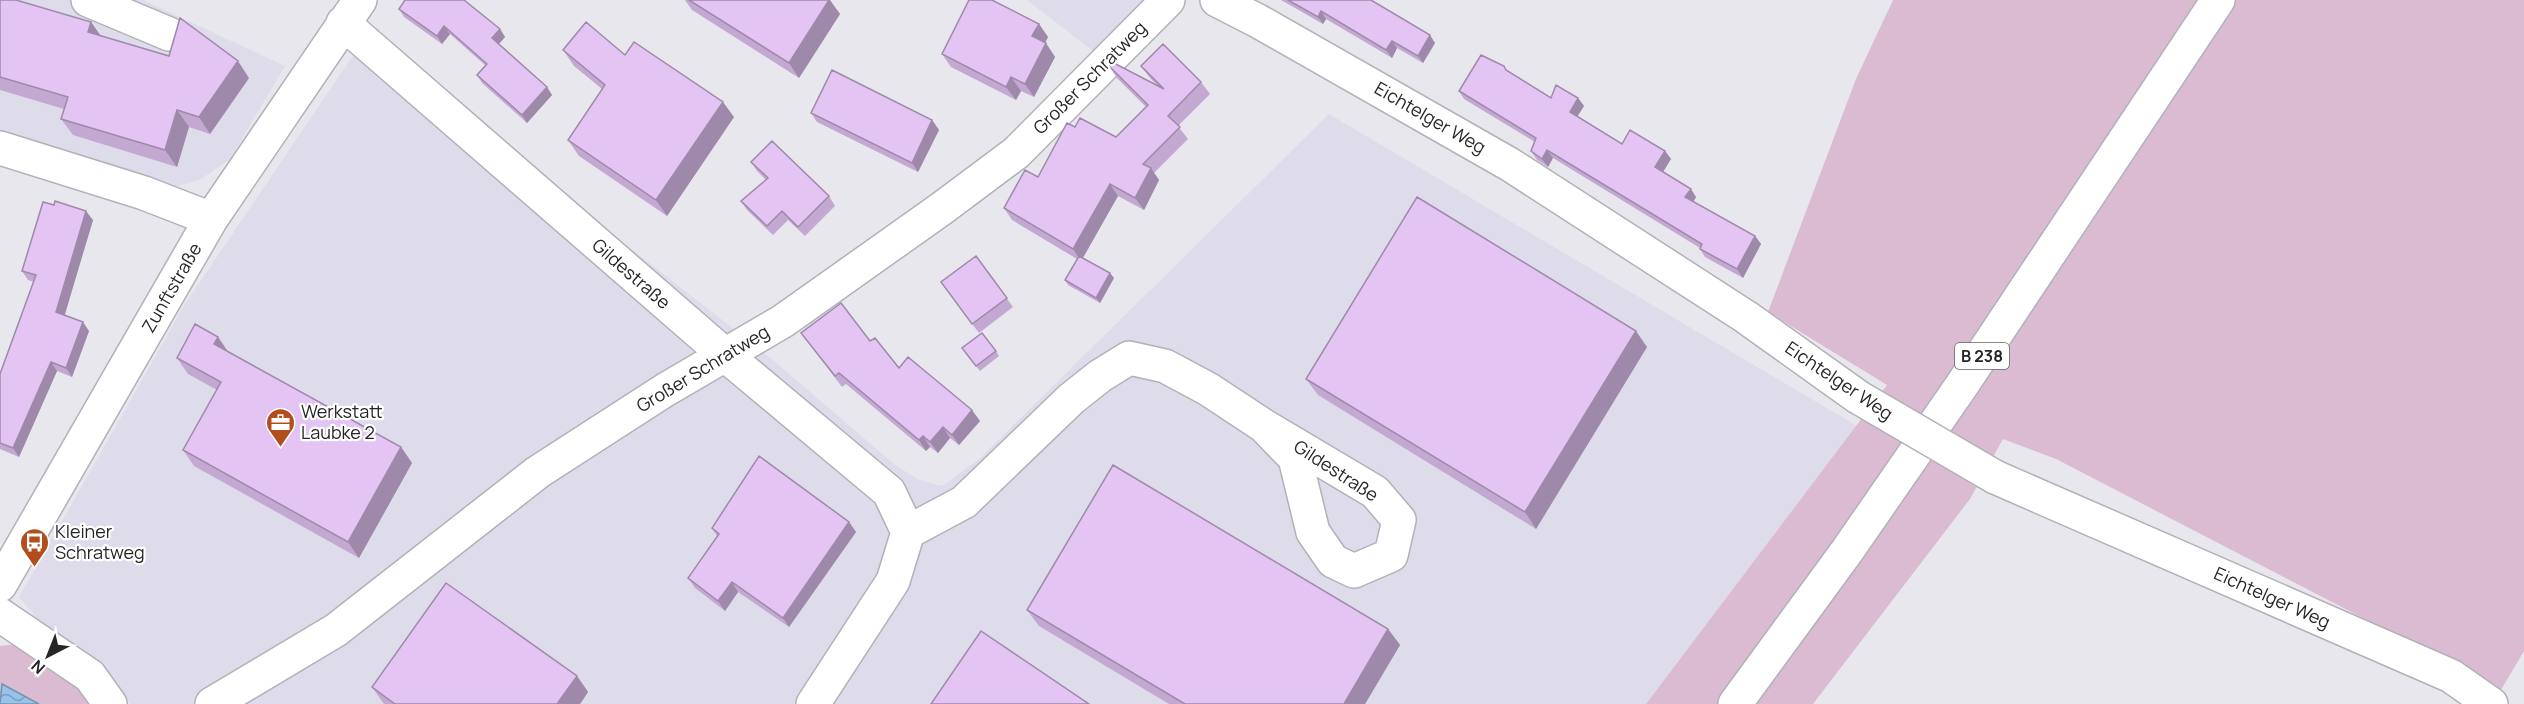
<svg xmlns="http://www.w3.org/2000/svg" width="2524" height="704" font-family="Manrope,sans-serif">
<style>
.built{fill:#dedcea}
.grass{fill:#dbbbd2}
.water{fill:url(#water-waves);stroke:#7693b0;stroke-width:1.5}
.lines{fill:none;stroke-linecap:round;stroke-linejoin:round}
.minor-casing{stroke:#b2b1b8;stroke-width:36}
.major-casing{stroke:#b2b1b8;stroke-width:36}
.minor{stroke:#fff;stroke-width:33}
.major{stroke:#fff;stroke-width:33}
.minor-bridge-casing{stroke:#b2b1b8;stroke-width:36;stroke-linecap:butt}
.minor-bridge{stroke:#fff;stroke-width:33}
.wall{fill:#c3a9d1}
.shaded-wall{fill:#9f89aa}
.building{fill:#e3c4f3;stroke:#9f89aa;stroke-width:1.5}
.labels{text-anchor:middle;stroke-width:4.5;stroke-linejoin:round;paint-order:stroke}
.shield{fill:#fff;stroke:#676768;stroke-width:1.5}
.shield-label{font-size:16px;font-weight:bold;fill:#262628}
.street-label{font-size:18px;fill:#262628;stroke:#fff}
.poi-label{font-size:18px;fill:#262628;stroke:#fff;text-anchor:start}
</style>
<defs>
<pattern id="water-waves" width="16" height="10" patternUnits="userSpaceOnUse" patternTransform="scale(1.5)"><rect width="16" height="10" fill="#98c2ea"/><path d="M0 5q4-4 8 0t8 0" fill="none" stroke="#7c9dbe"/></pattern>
</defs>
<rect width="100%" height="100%" fill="#e8e7ee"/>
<path class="built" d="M0 0H143L285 66 230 159 201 179 176 187 0 131Z
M1027 0H1151L1097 54Z
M373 26 384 45 542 179 772 359 894 464 917 479 942 486 978 460 1329 114 1857 426 1646 704H130L117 683 93 661 43 626 19 597 185 304Z"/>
<path class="grass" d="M1893 0H2524V651L2498 695 2434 652 2359 616 2056 459 2003 439 1970 499 1813 704H1646L1887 385 1768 312 1856 79Z
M23 643 87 695 92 704H0V646Z"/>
<path class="water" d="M2 684 39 704H0Z"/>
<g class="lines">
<defs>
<path id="minor" d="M88 0 169 34
M1217 0 1258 21 1509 164 1746 317 1858 397
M343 23 724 354 889 492 908 532 893 581 813 704
M0 148 144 193 211 219
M1995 477 2451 676 2491 704
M908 532 964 502 1071 399 1100 376 1129 358 1165 366 1208 389 1264 426 1375 492 1399 520 1391 555 1354 571 1333 561 1313 532 1295 458 1264 426
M0 585 211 219 360 0
M0 615 90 676 110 704
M212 704 336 630 538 472 665 390 783 321 941 209 1016 153 1168 0"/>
<path id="major" d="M1735 704 1847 551 1962 385 2218 0"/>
</defs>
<use href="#minor" class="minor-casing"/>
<use href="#major" class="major-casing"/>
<use href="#minor" class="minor"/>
<use href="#major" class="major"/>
<defs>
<path id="minor-bridge" d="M1858 397 1995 477"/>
</defs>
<use href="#minor-bridge" class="minor-bridge-casing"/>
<use href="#minor-bridge" class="minor-bridge"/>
</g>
<path class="wall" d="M0 0 91 22 100 36 169 56 249 78 210 134 189 127 177 167 73 135 61 119 64 109 0 90Z
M685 0H829L840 14 799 78 692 10Z
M1281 0H1371L1435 43 1423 63 1397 48 1392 58 1326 19 1323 24Z
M399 9 500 29 505 37 499 44 547 87 552 95 527 123 482 83 477 75 485 65 450 34 442 44 404 17Z
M1039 24 1048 37 1045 43 1055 57 1034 97 1021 91 1016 100 951 67 942 54Z
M563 50 625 55 734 117 667 216 579 156 568 140 602 89 574 66Z
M1109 66 1157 85 1150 78 1141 66 1201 82 1210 94 1178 126 1188 139 1154 173 1159 180 1144 210 1118 196 1083 258 1114 278 1100 303 1068 285 1065 280 1077 259 1012 220 1004 208 1038 177 1075 127 1116 137 1146 107 1117 78Z
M1507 71 1551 98H1578L1584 106 1577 117 1622 144 1665 151 1671 159 1663 172 1696 197 1693 202 1755 236 1761 244 1743 278 1705 257 1700 249V248L1553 158 1548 167 1537 160 1531 151 1535 142 1464 99 1459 91Z
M811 113 932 120 939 130 918 172 817 122Z
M751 162 829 196 835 206 805 236 788 220 773 235 747 210 741 201 766 180 757 171Z
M54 205 93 220 64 315 89 331 72 377 57 371 19 457 0 449V374L34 282 28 280 22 271Z
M976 256 1013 307 979 333 948 292Z
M801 333 870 341 899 368 980 421 959 445 950 438 938 453 930 447 926 451 846 384 842 387Z
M1647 347 1536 529 1318 395 1306 379Z
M228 351 401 447 412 463 359 558 194 466 183 450 217 390 188 374 177 358Z
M996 351 999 356 980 371 965 353Z
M849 522 856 532 789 627 738 592 725 611 695 588 688 578 717 536 712 528Z
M1027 610 1388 629 1400 645 1365 704H1169L1039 626Z
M577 676 588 692 580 704H384L372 687Z"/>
<path class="shaded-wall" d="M829 0H830L840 14 799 78 789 63Z
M1321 11 1326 19 1323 24 1318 17Z
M91 22 103 39 88 32Z
M1039 24 1048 37 1041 50 1032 36Z
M444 26 450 34 442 44 437 36Z
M500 29 505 37 497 46 492 38Z
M1430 35 1435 43 1423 63 1418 56Z
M1392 41 1397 48 1392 58 1386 50Z
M1046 43 1055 57 1034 97 1025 84Z
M238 61 249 78 210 134 199 117Z
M1011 77 1021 91 1016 100 1006 87Z
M547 87 552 95 527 123 522 115Z
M1578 98 1584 106 1575 120 1570 112Z
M723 102 734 117 667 216 656 200Z
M177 110 189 127 177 167 165 150Z
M932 120 939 130 918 172 912 163Z
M1547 150 1553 158 1548 167 1542 159Z
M1665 151 1671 159 1661 175 1655 167Z
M1151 168 1159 180 1144 210 1135 198Z
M1110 184 1118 196 1081 261 1073 249Z
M1691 189 1696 197 1691 206 1685 197Z
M86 211 93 220 63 321 56 312Z
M1755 236 1761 244 1743 278 1737 269Z
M1110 273 1114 278 1100 303 1096 298Z
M83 322 89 331 72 377 66 368Z
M1636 331 1647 347 1536 529 1525 512Z
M218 337 229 353 214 344Z
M51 362 57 371 19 457 13 448Z
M972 410 980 421 959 445 952 435Z
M943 427 950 438 938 453 930 442Z
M923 436 930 447 926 451 919 440Z
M401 447 412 463 359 558 348 542Z
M849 522 856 532 789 627 783 618Z
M732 582 738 592 725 611 718 601Z
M1388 629 1400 645 1365 704H1344Z
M577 676 588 692 580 704H557Z"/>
<path class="building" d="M0 0H16L91 22 88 32 169 56 180 18 238 61 199 117 177 110 165 150 61 119 68 97 0 77Z
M405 0H464L500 29 492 38 547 87 522 115 477 75 487 64 444 26 437 36 399 9Z
M689 0H829L789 63Z
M969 0H992L1039 24 1032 36 1046 43 1025 84 1011 77 1006 87 942 54Z
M1288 0H1371L1430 35 1418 56 1392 41 1386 50 1321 11 1318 17Z
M586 22 625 55 634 42 723 102 656 200 568 140 605 85 563 50Z
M1163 44 1201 82 1168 116 1180 127 1143 164 1151 168 1135 198 1110 184 1073 249 1004 208 1025 170 1038 177 1067 123 1075 127 1080 118 1116 137 1148 105 1109 66 1112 62 1164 89 1141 66Z
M1481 55 1504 66 1506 70 1551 98 1556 85 1578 98 1570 112 1622 144 1630 130 1665 151 1655 167 1691 189 1685 197 1755 236 1737 269 1700 249 1702 244 1547 150 1542 159 1531 151 1536 138 1459 91Z
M832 70 932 120 912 163 811 113Z
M772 141 829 196 798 227 782 211 767 226 741 201 768 178 751 162Z
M1417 197 1636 331 1525 512 1306 379Z
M55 201 86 211 56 312 83 322 66 368 51 362 13 448 0 443V374L36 275 22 271 43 202 54 205Z
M976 256 1007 298 972 324 941 282Z
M1079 256 1110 273 1096 298 1065 280Z
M841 303 870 341 875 338 899 368 908 357 972 410 952 435 943 427 930 442 923 436 919 440 839 373 835 376 801 333Z
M195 324 218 337 214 344 401 447 348 542 183 450 221 382 177 358Z
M982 333 996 351 976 366 962 348Z
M759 456 849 522 783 618 732 582 718 601 688 578 719 534 712 528Z
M1113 465 1388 629 1344 704H1185L1027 610Z
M446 583 577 676 557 704H395L372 687Z
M981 631 1089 704H931Z"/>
<defs>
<symbol id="office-pin" viewBox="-11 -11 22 30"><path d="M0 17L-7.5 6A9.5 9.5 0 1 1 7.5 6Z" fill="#b24d1e" stroke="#fff"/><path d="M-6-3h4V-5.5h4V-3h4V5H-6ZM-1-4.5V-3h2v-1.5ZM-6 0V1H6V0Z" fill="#fff"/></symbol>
<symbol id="bus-pin" viewBox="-11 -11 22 30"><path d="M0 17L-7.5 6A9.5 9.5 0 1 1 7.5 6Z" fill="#b24d1e" stroke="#fff"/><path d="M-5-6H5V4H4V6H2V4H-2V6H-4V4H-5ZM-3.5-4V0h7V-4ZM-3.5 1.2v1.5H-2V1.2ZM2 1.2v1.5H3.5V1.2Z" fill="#fff"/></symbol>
</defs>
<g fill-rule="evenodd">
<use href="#office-pin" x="264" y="406" width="33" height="45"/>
<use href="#bus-pin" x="18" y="526" width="33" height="45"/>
</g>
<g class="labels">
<rect class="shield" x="1955" y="343" width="54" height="26" rx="4.5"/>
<g class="shield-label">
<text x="1982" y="362">B 238</text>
</g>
<g class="street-label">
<text transform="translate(1090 78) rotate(-45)" y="6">Großer Schratweg</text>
<text transform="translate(1430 118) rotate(30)" y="6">Eichtelger Weg</text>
<text transform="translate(631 274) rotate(41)" y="6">Gildestraße</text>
<text transform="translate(172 288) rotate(-60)" y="6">Zunftstraße</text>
<text transform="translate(703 369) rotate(-31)" y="6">Großer Schratweg</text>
<text transform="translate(1839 381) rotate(34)" y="6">Eichtelger Weg</text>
<text transform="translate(1336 471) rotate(33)" y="6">Gildestraße</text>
<text transform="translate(2272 598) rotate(24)" y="6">Eichtelger Weg</text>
</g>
<g class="poi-label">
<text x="301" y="418">Werkstatt<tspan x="301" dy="21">Laubke 2</tspan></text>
<text x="55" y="538">Kleiner<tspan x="55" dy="21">Schratweg</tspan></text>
</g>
</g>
<g transform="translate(48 656) rotate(222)" stroke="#ffffff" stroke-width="4.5" paint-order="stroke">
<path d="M0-4.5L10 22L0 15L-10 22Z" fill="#262628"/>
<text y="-9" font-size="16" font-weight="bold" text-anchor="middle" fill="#262628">N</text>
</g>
</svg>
